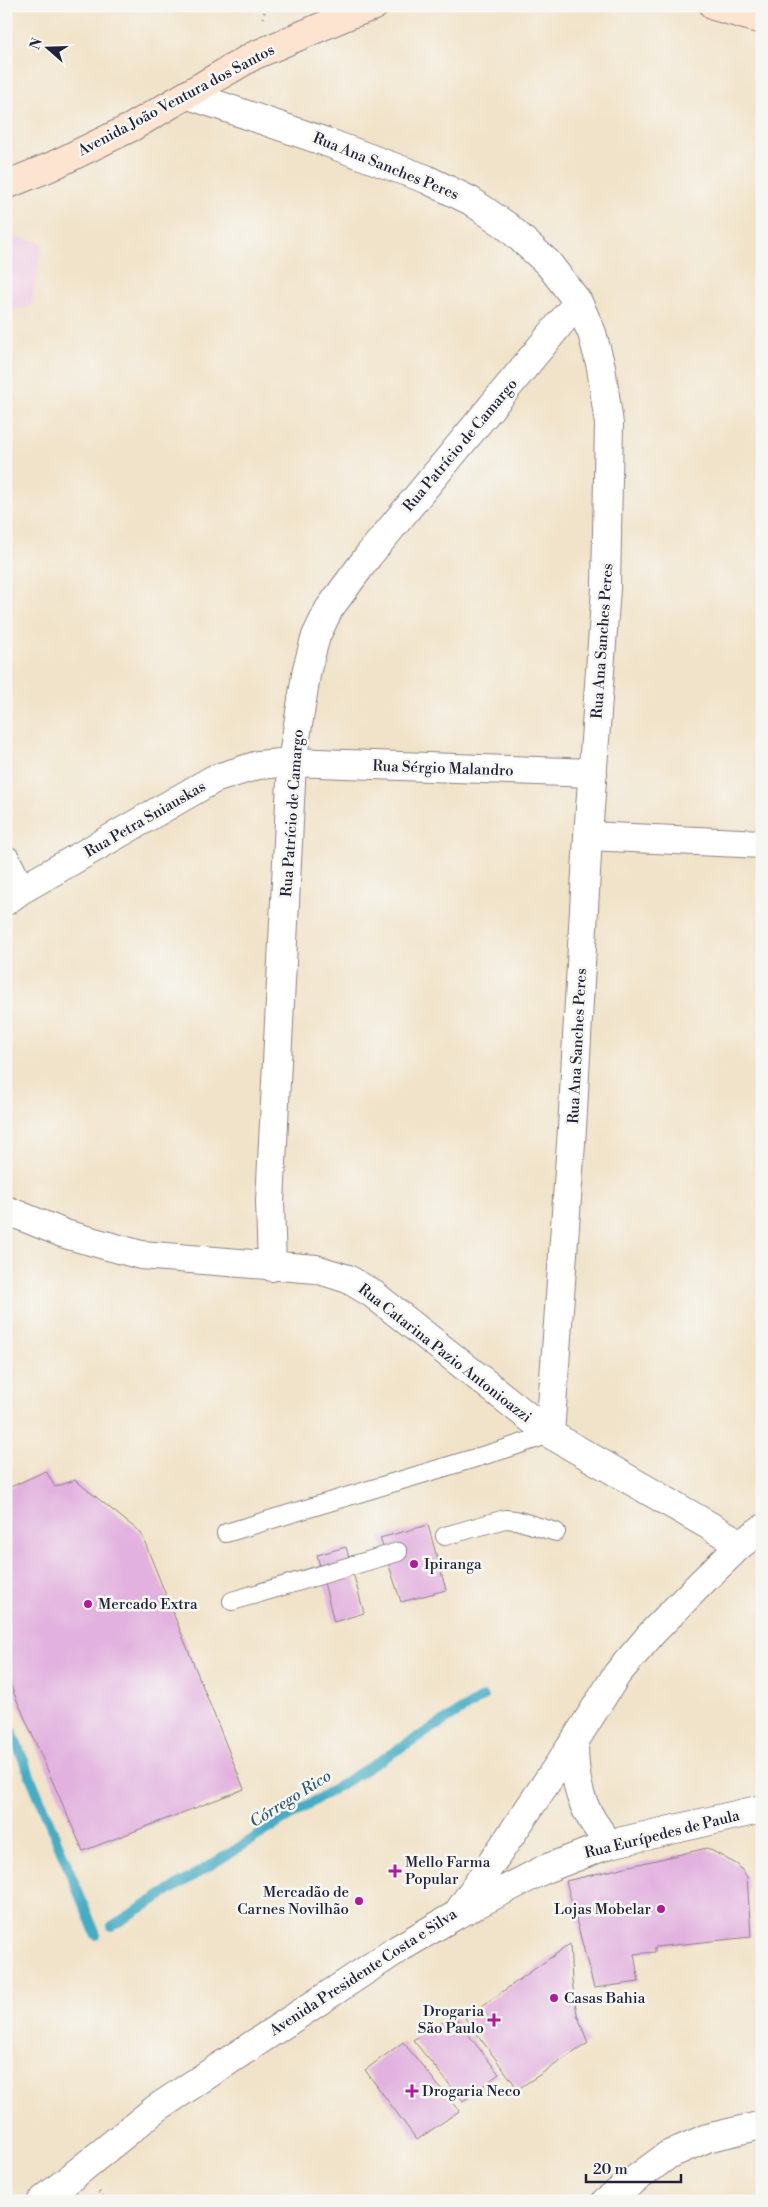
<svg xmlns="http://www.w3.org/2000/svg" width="768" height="2207" font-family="'Libre Bodoni',serif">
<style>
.built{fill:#f0d0e5}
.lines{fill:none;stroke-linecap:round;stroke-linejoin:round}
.stream{stroke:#45acc5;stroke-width:10}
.building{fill:#e2b1df}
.service-casing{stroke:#8a8282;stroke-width:20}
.minor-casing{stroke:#8a8282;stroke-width:30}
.tertiary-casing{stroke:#8a8282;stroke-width:30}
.secondary-casing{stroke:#8a8282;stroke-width:30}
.path{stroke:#8a8282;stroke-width:3;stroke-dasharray:1 4;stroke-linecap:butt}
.service{stroke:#fff;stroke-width:18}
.minor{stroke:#fff;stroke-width:28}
.tertiary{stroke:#fff;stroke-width:28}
.secondary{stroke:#fde4d0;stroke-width:28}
.poi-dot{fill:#b5179e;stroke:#f6f6f2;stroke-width:2}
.labels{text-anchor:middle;stroke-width:5;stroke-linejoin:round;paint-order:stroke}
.street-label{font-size:15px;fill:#22223b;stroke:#f6f6f2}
.poi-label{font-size:15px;fill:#22223b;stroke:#f6f6f2;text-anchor:start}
.water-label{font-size:16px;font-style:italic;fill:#305972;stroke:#f6f6f2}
</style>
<rect width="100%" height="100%" fill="#f6f6f2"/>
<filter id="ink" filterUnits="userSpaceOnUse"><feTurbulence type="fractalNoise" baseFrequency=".02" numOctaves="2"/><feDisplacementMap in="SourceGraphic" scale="10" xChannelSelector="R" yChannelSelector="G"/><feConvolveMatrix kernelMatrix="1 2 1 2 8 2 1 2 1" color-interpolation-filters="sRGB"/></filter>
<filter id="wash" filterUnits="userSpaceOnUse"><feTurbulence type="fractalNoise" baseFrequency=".0096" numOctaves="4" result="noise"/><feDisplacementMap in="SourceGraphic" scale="20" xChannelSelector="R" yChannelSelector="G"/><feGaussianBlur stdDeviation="1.12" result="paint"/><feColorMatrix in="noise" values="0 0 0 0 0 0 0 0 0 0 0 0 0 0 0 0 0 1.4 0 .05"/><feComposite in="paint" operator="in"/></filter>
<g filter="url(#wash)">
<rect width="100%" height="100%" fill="#f1e3c9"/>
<path class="built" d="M6 235 43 243 31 307 6 311Z"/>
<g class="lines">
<path class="stream" d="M6 1718 96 1935
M112 1926 483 1697"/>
</g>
<g id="blocks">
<path class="building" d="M46 1471 55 1487 75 1480 141 1533 244 1789 83 1851 6 1675V1489Z
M428 1525 446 1590 401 1602 380 1538Z
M346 1547 364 1613 334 1622 317 1555Z
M707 1848 738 1865 747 1877 751 1937 655 1947V1952L634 1954 639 1982 594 1988 566 1881Z
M570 1944 572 1981 577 2014 588 2043 518 2089 465 2018Z
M454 2016 499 2074 463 2101 413 2040Z
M403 2042 459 2111 417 2140 365 2070Z"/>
</g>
</g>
<g filter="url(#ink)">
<use href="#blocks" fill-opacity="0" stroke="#8a8282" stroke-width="1"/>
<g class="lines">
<defs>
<path id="service" d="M226 1533 505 1449 550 1434
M445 1536 505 1519 516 1520 556 1532
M232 1601 398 1552"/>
<path id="minor" d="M189 95 326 142 426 179 471 201 507 226 548 263 578 302 592 333 601 367 609 424 606 588 588 836 572 1129 550 1434
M588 836 762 844
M6 860 21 890
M6 901 21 890 214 779 258 765 292 762 593 773
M6 1210 65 1234 141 1255 316 1269 348 1279 373 1294 550 1434 741 1544
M272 1267 270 1202 292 762 307 669 316 636 329 609 369 555 578 302
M606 2201 668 2155 707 2138 762 2125"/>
<path id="tertiary" d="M574 1742C574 1786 581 1811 610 1844
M459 1911 574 1742 617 1674 653 1632 701 1583 741 1544 762 1529
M42 2201 157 2108 398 1949 456 1915 545 1869 610 1844 762 1809"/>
<path id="secondary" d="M714 6 762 20
M6 185 50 167 132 127 253 56 351 14 374 6"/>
</defs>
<use href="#service" class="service-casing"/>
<use href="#minor" class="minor-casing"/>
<use href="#tertiary" class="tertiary-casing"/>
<use href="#secondary" class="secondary-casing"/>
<path class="path" d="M263 18 266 6
M99 2192 105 2201"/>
<use href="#service" class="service"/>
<use href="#minor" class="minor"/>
<use href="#tertiary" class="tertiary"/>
<use href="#secondary" class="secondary"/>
</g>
</g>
<g class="poi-dot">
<circle cx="414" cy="1564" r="5"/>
<circle cx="88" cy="1604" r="5"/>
<path d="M392.5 1863.5h5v5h5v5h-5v5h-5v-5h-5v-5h5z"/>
<circle cx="359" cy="1901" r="5"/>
<circle cx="661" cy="1909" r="5"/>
<circle cx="554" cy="1998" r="5"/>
<path d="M491.5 2012.5h5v5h5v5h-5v5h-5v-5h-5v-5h5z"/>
<path d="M409.5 2083.5h5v5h5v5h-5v5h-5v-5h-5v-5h5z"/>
</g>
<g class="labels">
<g class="street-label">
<text transform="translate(176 100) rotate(-28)" y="5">Avenida João Ventura dos Santos</text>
<text transform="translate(386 166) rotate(22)" y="5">Rua Ana Sanches Peres</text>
<text transform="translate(460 445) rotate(-50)" y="5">Rua Patrício de Camargo</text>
<text transform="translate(602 641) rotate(-86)" y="5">Rua Ana Sanches Peres</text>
<text transform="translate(443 768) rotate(2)" y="5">Rua Sérgio Malandro</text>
<text transform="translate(292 813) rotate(-86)" y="5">Rua Patrício de Camargo</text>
<text transform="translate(145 819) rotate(-30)" y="5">Rua Petra Sniauskas</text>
<text transform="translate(577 1046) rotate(-87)" y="5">Rua Ana Sanches Peres</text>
<text transform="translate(445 1353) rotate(38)" y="5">Rua Catarina Pazio Antonioazzi</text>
<text transform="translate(662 1834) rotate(-14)" y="5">Rua Eurípedes de Paula</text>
<text transform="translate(363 1972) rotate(-33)" y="5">Avenida Presidente Costa e Silva</text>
</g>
<g class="poi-label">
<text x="424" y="1569">Ipiranga</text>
<text x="98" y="1609">Mercado Extra</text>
<text x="405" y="1867">Mello Farma<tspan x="405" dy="17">Popular</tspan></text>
<text x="349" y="1897" text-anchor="end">Mercadão de<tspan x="349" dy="17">Carnes Novilhão</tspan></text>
<text x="651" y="1914" text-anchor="end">Lojas Mobelar</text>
<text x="564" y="2003">Casas Bahia</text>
<text x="484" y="2016" text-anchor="end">Drogaria<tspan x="484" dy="17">São Paulo</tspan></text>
<text x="422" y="2096">Drogaria Neco</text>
</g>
<g class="water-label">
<text transform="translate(290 1798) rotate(-32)" y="6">Córrego Rico</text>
</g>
</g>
<rect width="768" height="2207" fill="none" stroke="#f6f6f2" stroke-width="25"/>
<g transform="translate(48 48) rotate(290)" stroke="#f6f6f2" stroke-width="4" paint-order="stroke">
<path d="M0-4L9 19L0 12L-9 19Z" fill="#22223b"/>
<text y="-8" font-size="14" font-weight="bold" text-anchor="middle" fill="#22223b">N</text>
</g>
<path d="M586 2174v8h95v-8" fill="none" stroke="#22223b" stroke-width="2.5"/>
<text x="593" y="2174" font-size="15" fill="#22223b" stroke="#f6f6f2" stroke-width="4" paint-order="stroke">20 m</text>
</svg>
